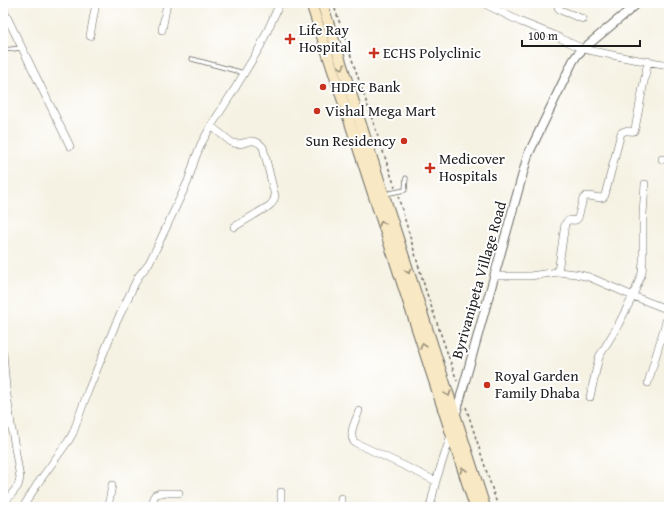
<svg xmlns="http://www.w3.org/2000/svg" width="672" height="510" font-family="'Gentium Book Plus',serif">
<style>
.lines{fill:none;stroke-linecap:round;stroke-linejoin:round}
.service-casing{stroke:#686762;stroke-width:5}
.minor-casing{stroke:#686762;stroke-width:8}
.tertiary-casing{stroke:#686762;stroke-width:10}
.secondary-casing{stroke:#686762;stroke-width:12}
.path{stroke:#686762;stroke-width:1.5;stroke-dasharray:3 3;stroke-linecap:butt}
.service{stroke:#fff;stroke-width:3.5}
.minor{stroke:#fff;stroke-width:7}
.tertiary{stroke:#fff;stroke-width:8}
.secondary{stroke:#f8e8c3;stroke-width:10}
.oneway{stroke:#958c78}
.poi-dot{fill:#c8321e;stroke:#fff;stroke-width:1.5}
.labels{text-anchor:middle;stroke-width:4;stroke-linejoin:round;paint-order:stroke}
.poi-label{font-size:15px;fill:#1c1c1c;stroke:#fff;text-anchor:start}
.street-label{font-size:15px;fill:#1c1c1c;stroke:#fff}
</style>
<rect width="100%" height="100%" fill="#fff"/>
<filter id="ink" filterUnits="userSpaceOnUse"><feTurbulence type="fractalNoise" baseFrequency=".025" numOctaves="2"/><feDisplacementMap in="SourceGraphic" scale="8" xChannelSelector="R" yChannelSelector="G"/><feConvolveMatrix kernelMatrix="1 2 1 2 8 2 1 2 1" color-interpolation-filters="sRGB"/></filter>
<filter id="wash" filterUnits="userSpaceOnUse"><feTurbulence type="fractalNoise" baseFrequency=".012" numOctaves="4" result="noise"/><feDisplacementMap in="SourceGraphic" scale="16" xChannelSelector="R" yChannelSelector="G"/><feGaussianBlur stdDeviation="0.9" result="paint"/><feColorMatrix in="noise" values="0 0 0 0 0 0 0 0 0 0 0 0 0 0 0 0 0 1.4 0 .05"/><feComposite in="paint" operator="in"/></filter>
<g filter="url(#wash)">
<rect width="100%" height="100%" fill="#f5f2e3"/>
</g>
<g filter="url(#ink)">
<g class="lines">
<defs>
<path id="service" d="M3 50 22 48
M192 59 244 73
M385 194 405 190 406 178"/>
<path id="minor" d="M483 3 521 22 554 35 583 49 627 58 669 65
M557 3 558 7 560 10 583 19
M3 9 70 146
M162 30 167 3
M90 36 96 3
M211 126 231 142C244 149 251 133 263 147L275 196C274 201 273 203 269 206L234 227
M662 159 669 160
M558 272 565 224C568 218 571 221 576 220L578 218 583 199 586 196C592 196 597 198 603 198L605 195 621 133C625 129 629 132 634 131L635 129 648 61
M495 276H530L558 272 576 274 589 277 633 296 669 310
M3 353 6 388 11 424 20 478 18 486 3 505
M648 383 669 311
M590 397 599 357 617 327 633 296 642 273 643 261V214L645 184
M359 411C356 420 348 433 354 442L436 481
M281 492V507
M341 498V507
M23 507 38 483 69 440 73 433 88 391 116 323 138 277 149 263 156 249 188 181 195 159 201 144 211 126 234 90 260 47 280 3
M108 507 112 485
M156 507 153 498 155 495 160 493H179
M430 507 436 481 451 435"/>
<path id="tertiary" d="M455 417 528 155 573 61 577 55 583 49 638 3"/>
<path id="secondary" d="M311 3 475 507
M322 3 359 118 485 507"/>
</defs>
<use href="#service" class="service-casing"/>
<use href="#minor" class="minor-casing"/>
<use href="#tertiary" class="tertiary-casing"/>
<use href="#secondary" class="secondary-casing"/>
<path class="path" d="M333 3 395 187
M398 196 426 291 457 381
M466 407 498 507"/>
<use href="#service" class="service"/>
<use href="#minor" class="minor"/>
<use href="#tertiary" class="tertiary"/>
<use href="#secondary" class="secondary"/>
</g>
<defs><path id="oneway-chevron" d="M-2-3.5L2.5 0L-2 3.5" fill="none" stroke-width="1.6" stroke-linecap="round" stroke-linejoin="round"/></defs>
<g class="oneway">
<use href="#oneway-chevron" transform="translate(342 67) rotate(73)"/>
<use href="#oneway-chevron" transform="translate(382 223) rotate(-108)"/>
<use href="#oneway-chevron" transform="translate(408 271) rotate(72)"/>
<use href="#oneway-chevron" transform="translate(423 346) rotate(-108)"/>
<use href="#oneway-chevron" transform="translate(448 394) rotate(73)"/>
<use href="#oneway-chevron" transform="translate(463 470) rotate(-108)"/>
</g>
</g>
<g class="poi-dot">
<path d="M288 33h4v4h4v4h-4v4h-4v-4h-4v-4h4z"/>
<path d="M372 47h4v4h4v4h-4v4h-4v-4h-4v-4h4z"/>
<circle cx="323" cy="87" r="4"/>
<circle cx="317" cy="111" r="4"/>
<circle cx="404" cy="141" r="4"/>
<path d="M428 162h4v4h4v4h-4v4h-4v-4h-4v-4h4z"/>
<circle cx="487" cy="385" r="4"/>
</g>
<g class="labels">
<g class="poi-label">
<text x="299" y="35">Life Ray<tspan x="299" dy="17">Hospital</tspan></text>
<text x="383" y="58">ECHS Polyclinic</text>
<text x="331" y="92">HDFC Bank</text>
<text x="325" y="116">Vishal Mega Mart</text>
<text x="396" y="146" text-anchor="end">Sun Residency</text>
<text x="439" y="164">Medicover<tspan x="439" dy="17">Hospitals</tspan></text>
<text x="495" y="381">Royal Garden<tspan x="495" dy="17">Family Dhaba</tspan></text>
</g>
<g class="street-label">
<text transform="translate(479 280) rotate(-74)" y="5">Byrivanipeta Village Road</text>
</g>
</g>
<rect width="672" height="510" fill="none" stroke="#fff" stroke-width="16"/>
<path d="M522 40v6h118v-6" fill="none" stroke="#1c1c1c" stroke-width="2"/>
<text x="528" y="40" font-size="12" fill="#1c1c1c" stroke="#ffffff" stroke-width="3" paint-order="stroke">100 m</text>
</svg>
